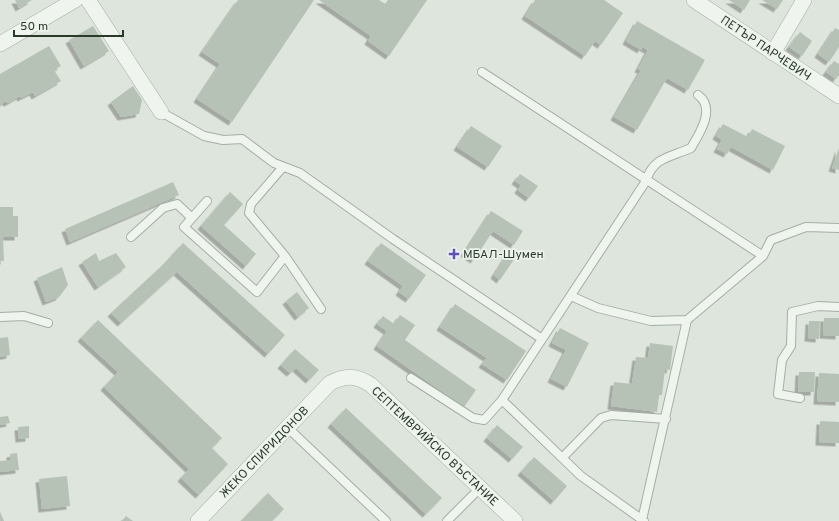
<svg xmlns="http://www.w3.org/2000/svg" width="839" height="521" font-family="Overpass,sans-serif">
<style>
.building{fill:#b6c2b5;filter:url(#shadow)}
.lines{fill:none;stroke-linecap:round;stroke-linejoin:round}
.lane-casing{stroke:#a4aea3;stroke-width:10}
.street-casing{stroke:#a4aea3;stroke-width:16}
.lane{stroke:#f0f4ef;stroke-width:8}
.street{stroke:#f0f4ef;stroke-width:15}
.poi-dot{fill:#614dbf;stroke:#edf3ec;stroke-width:1.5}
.labels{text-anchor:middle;stroke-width:3.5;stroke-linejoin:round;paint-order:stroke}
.street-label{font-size:12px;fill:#293a28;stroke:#edf3ec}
.poi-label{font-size:12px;fill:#293a28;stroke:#edf3ec;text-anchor:start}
</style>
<defs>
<filter id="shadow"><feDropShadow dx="-3.5" dy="3.5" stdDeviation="0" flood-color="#0004"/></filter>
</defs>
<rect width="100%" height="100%" fill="#dee5dd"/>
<path class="building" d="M15 0H32L19 8Z
M238 0H314L232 122 197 99 220 64 202 52Z
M319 0H379L385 4 388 0H427L389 56 368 41 371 36Z
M535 0H604L623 13 601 45 595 41 585 56 525 16Z
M729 0H750L744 10Z
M762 0H783L777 9Z
M637 21 705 60 688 90 667 78 637 130 614 117 641 70 638 69 648 50 642 47 641 50 626 41Z
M93 26 109 51 84 66 69 40Z
M835 28 839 30V47L829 62 818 54Z
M800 32 812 41 802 56 789 47Z
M49 46 61 66 54 70 61 81 35 96 33 92 21 98 20 96 8 103 4 101 0 107V74Z
M834 61 839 64V75L836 79 826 72Z
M133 86 142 100 139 114 121 117 111 102Z
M723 124 748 137 752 129 785 146 773 170 731 147 727 154 717 149 722 140 716 136Z
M471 126 502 146 488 167 457 147Z
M839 148V170L832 168Z
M520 174 538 186 529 198 518 190 521 185 515 181Z
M173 182 179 195 70 242 65 229Z
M230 192 243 204 224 225 256 254 246 266 201 226Z
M0 207H13V216H18V237H3L4 261H0Z
M491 211 523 231 514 245 493 231 474 260 464 253Z
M183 243 285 335 268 354 177 272 121 323 111 313 166 262Z
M381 243 426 275 409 299 399 292 403 286 368 261Z
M96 253 99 261 116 253 126 267 98 287 82 262Z
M508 253 515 258 500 280 494 275Z
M62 267 68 285 59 297 46 302 37 278Z
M297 292 309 308 298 317 286 301Z
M455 304 526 351 507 380 482 364 487 358 440 327Z
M400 315 415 325 405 340 476 390 464 407 377 346 387 331 377 324 383 316 394 324Z
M824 318H839V336L823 335Z
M98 320 222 438 212 448 228 464 199 495 181 478 189 469 104 387 118 372 81 338Z
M809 321H820L819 339 808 338Z
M560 328 589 343 567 387 551 379 566 350 552 343Z
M8 337 10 355 0 357V338Z
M650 343 673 346 670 370 665 369 662 395H659L657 412 611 406 614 382 632 384 636 357 648 358Z
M295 349 319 370 309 380 296 368 290 373 281 365Z
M799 372H815L814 392H798Z
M819 373 839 374V402L817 401Z
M346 408 442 498 426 514 331 424Z
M8 416 10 423 0 425V417Z
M820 421 839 422V443L819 442Z
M497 425 523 447 512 459 487 438Z
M29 426V438L19 439 18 427Z
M17 453 19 470 0 472V461L10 460V454Z
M534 457 567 486 554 501 521 472Z
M67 476 70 506 42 509 39 479Z
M268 493 284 509 272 521H241Z
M0 512 4 521H0Z
M126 516 133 521H122Z"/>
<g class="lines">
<defs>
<path id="lane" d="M482 72 763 256
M161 112 204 136 223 140 242 139 274 163 300 173 393 239 542 339
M283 167 251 204 249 213 285 256 321 309
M207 201 184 227 257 292 285 256
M131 237 163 208 177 204 192 218
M571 296 598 308 651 321 687 320
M0 317 24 316 48 323
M411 378 473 418 484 420 502 400
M800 398 778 394 782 360 791 346 792 312 818 306 839 307
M288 428 386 521
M563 457 601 418 611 415 666 419
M642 520 687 320 763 256 771 240 806 227 839 228
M447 521 480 488
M644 521 581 476 502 400 646 181C653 157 671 157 691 148 700 133 716 108 698 95"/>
<path id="street" d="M88 0 161 112
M694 0 839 96
M0 44 75 0
M773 53 804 0
M198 521 330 383C345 375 356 375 371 385L515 521"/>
</defs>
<use href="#lane" class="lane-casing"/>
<use href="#street" class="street-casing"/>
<use href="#lane" class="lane"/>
<use href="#street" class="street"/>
</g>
<path class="poi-dot" d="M452 248h4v4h4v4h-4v4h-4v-4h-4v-4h4z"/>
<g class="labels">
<g class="street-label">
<text transform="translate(766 48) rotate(34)" y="4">ПЕТЪР ПАРЧЕВИЧ</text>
<text transform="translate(435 446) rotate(43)" y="4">СЕПТЕМВРИЙСКО ВЪСТАНИЕ</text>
<text transform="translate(264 452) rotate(-46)" y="4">ЖЕКО СПИРИДОНОВ</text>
</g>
<g class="poi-label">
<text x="463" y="258">МБАЛ-Шумен</text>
</g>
</g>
<path d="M14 30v6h109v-6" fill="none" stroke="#293a28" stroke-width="2"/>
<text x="20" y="30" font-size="12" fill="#293a28" stroke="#edf3ec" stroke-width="3" paint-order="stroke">50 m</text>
</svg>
